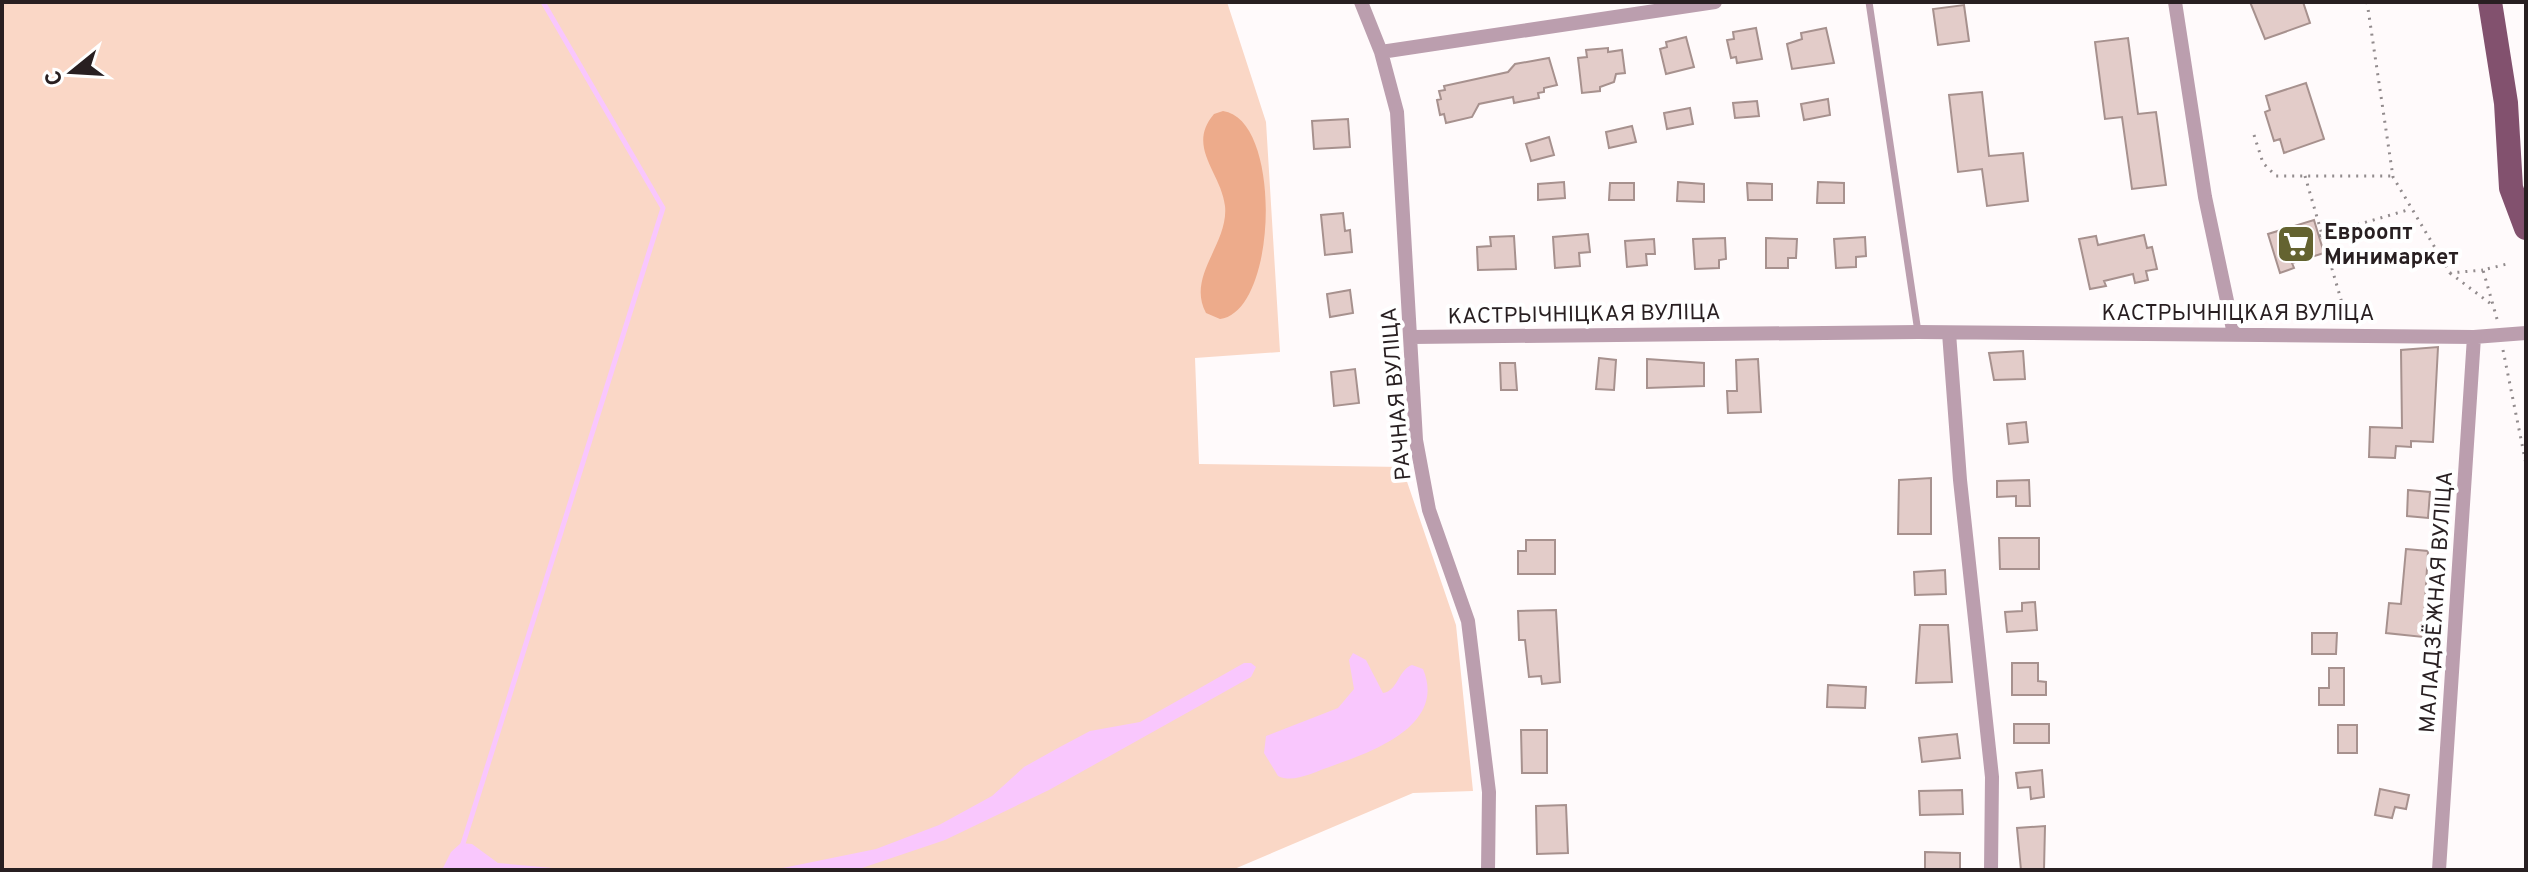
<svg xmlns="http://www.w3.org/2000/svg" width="2528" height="872" font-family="Overpass,sans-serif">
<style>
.green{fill:#fad7c6}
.forest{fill:#edab8b}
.water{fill:#f9c7fd}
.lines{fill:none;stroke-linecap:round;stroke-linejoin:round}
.stream{stroke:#f9c7fd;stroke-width:5}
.building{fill:#e3ccc9;stroke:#a7918e;stroke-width:2}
.path{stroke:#928b8d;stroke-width:3;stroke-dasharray:2 6;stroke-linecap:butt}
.lane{stroke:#bb9eae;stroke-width:7}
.street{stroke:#bb9eae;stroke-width:14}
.primary{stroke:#82516e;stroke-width:24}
.labels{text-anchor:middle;stroke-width:8;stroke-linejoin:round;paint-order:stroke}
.poi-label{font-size:22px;font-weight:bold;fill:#281f21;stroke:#fff;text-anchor:start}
.street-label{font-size:22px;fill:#281f21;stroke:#fff}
</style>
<rect width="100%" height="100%" fill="#fffafb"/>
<path class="green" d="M2 2H1227L1266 122 1280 352 1195 358 1199 464 1402 467 1456 625 1473 791 1413 793 1232 870H2Z"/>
<path class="forest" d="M1223 111C1283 119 1278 312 1220 319L1206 313C1186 276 1229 244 1225 206 1221 172 1186 147 1214 114Z"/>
<path class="water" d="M1353 653 1366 660 1383 693C1398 691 1398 670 1412 665L1423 669C1447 726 1371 752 1332 766 1316 771 1294 784 1278 776L1264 753 1266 736 1338 708 1354 689 1349 660Z
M1244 663H1251L1256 667 1251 677 1049 790 945 840 856 870H773L876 849 939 825 992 796 1024 767 1058 748 1090 731 1140 722Z
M461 843 472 844 498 863 575 870H442L451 852Z"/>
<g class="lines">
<path class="stream" d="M461 850 663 208 543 2"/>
</g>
<path class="building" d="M2250 2H2303L2310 23 2265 39Z
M1964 5 1969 41 1938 45 1933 9Z
M1756 28 1762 59 1737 63 1736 57 1731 58 1727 40 1734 39 1733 32Z
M1826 28 1834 63 1792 69 1787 44 1802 39 1801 33Z
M1686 37 1694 67 1666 74 1660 49 1667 47 1666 42Z
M2128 38 2138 114 2156 112 2166 185 2132 189 2122 117 2105 119 2095 42Z
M1608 48V52L1622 50 1625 73 1616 74 1614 82 1600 87V91L1582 93 1578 58 1587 57 1586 50Z
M1549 58 1557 85 1544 88V92L1538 93 1539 98 1514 103 1513 97 1479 104 1472 117 1446 123 1444 114 1440 115 1437 100 1441 99 1439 91 1445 90 1444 86 1508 72 1515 64Z
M2306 83 2324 139 2284 153 2280 139 2274 141 2265 112 2270 110 2266 96Z
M1982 92 1989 156 2023 153 2028 201 1987 206 1982 169 1958 172 1949 95Z
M1828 99 1830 115 1804 120 1801 104Z
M1757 101 1759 116 1735 118 1733 103Z
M1690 108 1693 124 1667 129 1664 113Z
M1348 119 1350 147 1314 149 1312 121Z
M1632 126 1636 142 1609 148 1606 132Z
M1549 137 1554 155 1531 161 1526 144Z
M1564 182 1565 198 1538 200V184Z
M1678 182 1704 184V202L1677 201Z
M1818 182 1844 183V203H1817Z
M1610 183H1634V200H1609Z
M1747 183 1772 184V200H1748Z
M1343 213 1345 231 1350 230 1352 252 1325 255 1321 215Z
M2314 220 2324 253 2292 263 2294 268 2280 273 2268 234Z
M1588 234 1590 252 1579 253 1580 266 1555 268 1553 237Z
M2144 235 2147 248 2152 247 2157 269 2146 271 2148 280 2135 283 2133 274 2104 281 2106 286 2090 289 2079 239 2096 236 2098 245Z
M1514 236 1516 269 1478 270 1477 247 1491 246 1490 237Z
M1865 237 1866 256 1856 257V267L1836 268 1834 239Z
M1725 238 1726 259 1719 260V268L1695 269 1693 239Z
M1766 238 1797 239 1796 258H1788V268H1766Z
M1654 239 1655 254H1646L1647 265 1627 267 1625 241Z
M1350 290 1353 313 1330 317 1327 294Z
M2438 347 2433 442 2411 441V447L2396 446 2395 458 2369 457 2370 427 2402 428 2401 350Z
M2023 351 2025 379 1994 380 1989 353Z
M1599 358 1616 360 1614 390 1596 389Z
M1647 359 1704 363V386L1647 388Z
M1758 359 1761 412 1728 413 1727 391H1737L1736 360Z
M1500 363H1515L1517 390H1501Z
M1355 369 1359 403 1334 406 1331 372Z
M2026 422 2028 442 2009 444 2007 424Z
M1931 478V534H1898L1899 480Z
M2029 480 2030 506H2016V496L1997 497V481Z
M2408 490 2430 492 2428 518 2407 516Z
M1999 538H2039V569H2000Z
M1526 540H1555V574H1518V551H1526Z
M2406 549 2428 551 2423 637 2386 633 2389 603 2401 604Z
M1945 570 1946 594 1915 595 1914 572Z
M2035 602 2037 630 2007 632 2005 612 2022 611V603Z
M1556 610 1560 682 1542 684 1541 676 1529 677 1525 640H1519L1518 611Z
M1920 625H1948L1952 682 1916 683Z
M2312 633H2337L2336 654H2312Z
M2012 663H2038V681L2046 682V695H2012Z
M2329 668H2344V705H2319V688H2329Z
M1828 685 1866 687 1865 708 1827 707Z
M2014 724H2049V743H2014Z
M2338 725H2357V753H2338Z
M1521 730H1547V773H1522Z
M1957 734 1960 758 1922 762 1919 738Z
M2042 770 2044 797 2031 799 2030 787 2018 788 2016 773Z
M2380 789 2409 795 2406 809 2395 807 2392 818 2375 815Z
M1962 790 1963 814 1920 815 1919 791Z
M1566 805 1568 853 1537 854 1536 806Z
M2045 826 2044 870H2021L2017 828Z
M1925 852 1960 853V870H1925Z"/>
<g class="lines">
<path class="path" d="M2367 2 2393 177 2450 273 2483 270
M2254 135 2263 163 2276 176H2392
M2305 176 2344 310
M2319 236 2411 209
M2450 273 2491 304
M2497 319 2483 270 2511 263
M2503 350 2526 464"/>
<path class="lane" d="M1869 2 1918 332"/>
<path class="street" d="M1361 2 1381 52 1397 112 1416 440 1429 510 1468 621 1489 792 1488 870
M2175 2 2205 197 2234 334
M1381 52 1715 2
M1949 333 1960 480 1992 777 1991 870
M1412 337 1918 332 2474 337 2526 333
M2439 870 2474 337"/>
<path class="primary" d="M2490 2 2506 103 2511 188 2526 228"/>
</g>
<defs>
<symbol id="supermarket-square" viewBox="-11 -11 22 22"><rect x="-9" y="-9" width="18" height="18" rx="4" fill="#646330" stroke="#fff"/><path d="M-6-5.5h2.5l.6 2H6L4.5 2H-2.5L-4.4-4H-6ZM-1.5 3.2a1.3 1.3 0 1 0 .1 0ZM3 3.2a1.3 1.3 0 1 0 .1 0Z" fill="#fff"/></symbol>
</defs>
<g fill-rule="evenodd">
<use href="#supermarket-square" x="2274" y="222" width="44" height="44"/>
</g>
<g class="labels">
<g class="poi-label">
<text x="2324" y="239">Евроопт<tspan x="2324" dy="25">Минимаркет</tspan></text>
</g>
<g class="street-label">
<text x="2238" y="320">КАСТРЫЧНІЦКАЯ ВУЛІЦА</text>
<text transform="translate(1584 313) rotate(-1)" y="8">КАСТРЫЧНІЦКАЯ ВУЛІЦА</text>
<text transform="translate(1395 394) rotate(-95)" y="8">РАЧНАЯ ВУЛІЦА</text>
<text transform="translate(2435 602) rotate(-86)" y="8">МАЛАДЗЁЖНАЯ ВУЛІЦА</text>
</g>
</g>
<rect width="2528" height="872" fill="none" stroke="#281f21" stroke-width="8"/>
<g transform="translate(72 72) rotate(252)" stroke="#ffffff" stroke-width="6" paint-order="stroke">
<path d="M0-6L14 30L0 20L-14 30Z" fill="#281f21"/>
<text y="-12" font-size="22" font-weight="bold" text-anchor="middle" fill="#281f21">С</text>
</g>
</svg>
